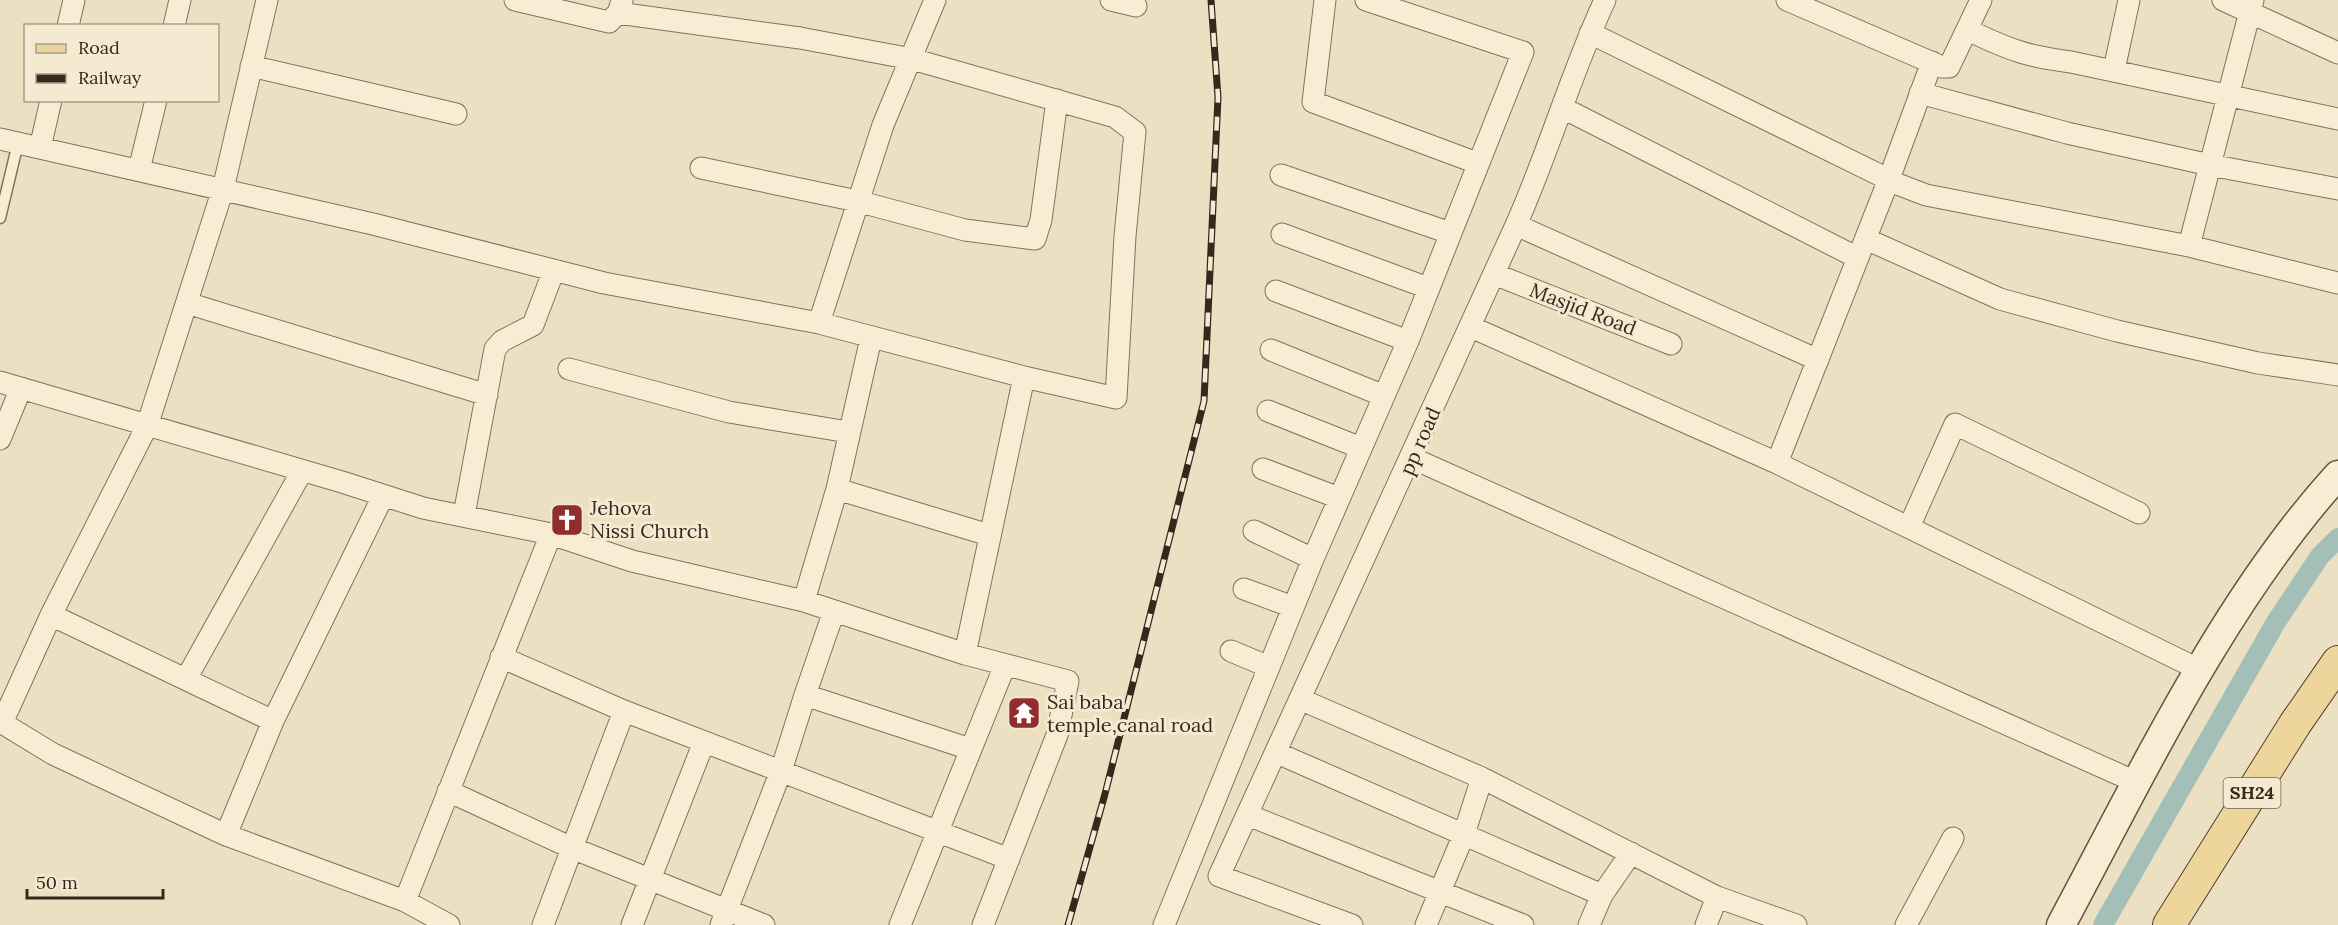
<svg xmlns="http://www.w3.org/2000/svg" width="2338" height="925" font-family="Lora,serif">
<style>
.lines{fill:none;stroke-linecap:round;stroke-linejoin:round}
.canal{stroke:#a4bfb7;stroke-width:20}
.lane-casing{stroke:#85715a;stroke-width:13}
.street-casing{stroke:#85715a;stroke-width:23}
.secondary-casing{stroke:#67523d;stroke-width:31}
.primary-casing{stroke:#53402e;stroke-width:34}
.lane{stroke:#f7edd5;stroke-width:10}
.street{stroke:#f7edd5;stroke-width:21}
.secondary{stroke:#f7edd5;stroke-width:28}
.primary{stroke:#eed59b;stroke-width:32}
.rail-casing{stroke:#35291e;stroke-width:7}
.rail{stroke:#f4ead1;stroke-width:4.5;stroke-dasharray:14;stroke-linecap:butt}
.labels{text-anchor:middle;stroke-width:6;stroke-linejoin:round;paint-order:stroke}
.shield{fill:#f4ead1;stroke:#6e6354;stroke-width:1.5}
.shield-label{font-size:18px;font-weight:bold;fill:#35291e}
.street-label{font-size:20px;fill:#35291e;stroke:#f4ead1}
.poi-label{font-size:20px;fill:#35291e;stroke:#f4ead1;text-anchor:start}
</style>
<rect width="100%" height="100%" fill="#ece0c2"/>
<g class="lines">
<path class="canal" d="M2103 925 2276 622 2320 556 2338 538"/>
<defs>
<path id="lane" d="M0 218 18 143"/>
<path id="street" d="M267 0 223 189 147 426 51 615 2 723 53 754 226 835 405 901 449 925
M515 0 609 22 618 13 622 1
M1111 0 1136 6
M1325 0 1313 102 1477 163
M1787 0 1942 67H1949L1981 0
M2223 0 2338 53
M68 26 74 0
M174 26 180 0
M1968 30C2007 49 2028 57 2071 62L2338 119
M1590 33 1900 185 1926 195 2189 246 2338 283
M251 66 456 114
M2114 70 2129 0
M1920 93 2067 133 2210 165 2338 189
M1563 108 1858 258
M0 139 373 224 604 283 819 323 1024 377 1116 398 1125 236 1135 132 1115 117 912 59 800 38 618 13
M40 148 51 100
M701 168 857 201 965 230 1035 239 1041 220 1057 100
M139 170 156 100
M1281 175 1450 233
M1516 225 1818 360
M1282 234 1428 288
M1866 239 2000 299 2117 331 2258 363 2338 375
M2189 246 2253 0
M1494 274 1671 344
M1276 291 1408 341
M187 303 487 395
M819 323 883 125 935 0
M1471 327 1777 463 2200 670
M1271 350 1384 396
M569 369 729 412 848 432
M0 382 342 482 423 508 551 534 632 561 804 601 965 654 1068 681 1057 735 983 925
M1268 411 1361 448
M0 439 21 388
M1412 458 2138 783
M1777 463 1889 179 1932 62
M1263 469 1339 498
M837 489 989 535
M464 515 495 349 502 341 533 325 554 270
M1909 527 1955 424 2139 513
M1254 531 1313 559
M1244 589 1293 607
M804 601 837 489 871 338
M834 611 805 695 970 749
M51 615 273 721
M1231 651 1269 667
M965 654 1024 377
M501 657 624 711 1009 859
M186 679 302 471
M1302 700 1482 778 1717 897 1796 925
M1277 753 1602 895
M448 791 572 848 764 925
M1248 815 1523 925
M226 835 273 721 383 496
M405 901 551 534
M543 925 624 711
M632 925 704 742
M721 925 781 771 805 695
M900 925 1005 665
M1164 925 1313 559 1408 341 1523 52 1366 0
M1352 925 1219 876 1516 225C1549 151 1571 73 1605 0
M1426 925 1464 834 1482 778
M1589 925 1602 895 1631 853
M1706 925 1717 897
M1906 925 1953 838"/>
<path id="secondary" d="M2061 925C2141 776 2224 600 2338 475"/>
<path id="primary" d="M2169 925 2295 724 2338 662"/>
</defs>
<use href="#lane" class="lane-casing"/>
<use href="#street" class="street-casing"/>
<use href="#secondary" class="secondary-casing"/>
<use href="#primary" class="primary-casing"/>
<use href="#lane" class="lane"/>
<use href="#street" class="street"/>
<use href="#secondary" class="secondary"/>
<use href="#primary" class="primary"/>
<defs>
<path id="rail" d="M1068 925 1105 794 1204 401 1218 97 1211 0"/>
</defs>
<use href="#rail" class="rail-casing"/>
<use href="#rail" class="rail"/>
</g>
<defs>
<symbol id="church-square" viewBox="-11 -11 22 22"><rect x="-9" y="-9" width="18" height="18" rx="4" fill="#912d2d" stroke="#f4ead1"/><path d="M-1.2-6h2.4v3.5h3.3v2.4h-3.3V6h-2.4V-.1h-3.3v-2.4h3.3Z" fill="#fff"/></symbol>
<symbol id="temple-square" viewBox="-11 -11 22 22"><rect x="-9" y="-9" width="18" height="18" rx="4" fill="#912d2d" stroke="#f4ead1"/><path d="M0-6L5-2H3V0L6.5 2.5H4V6H1.5V3h-3V6H-4V2.5H-6.5L-3 0V-2H-5Z" fill="#fff"/></symbol>
</defs>
<g fill-rule="evenodd">
<use href="#church-square" x="548" y="501" width="38" height="38"/>
<use href="#temple-square" x="1005" y="694" width="38" height="38"/>
</g>
<g class="labels">
<rect class="shield" x="2223.5" y="778" width="57" height="30" rx="4.5"/>
<g class="shield-label">
<text x="2252" y="799">SH24</text>
</g>
<g class="street-label">
<text transform="translate(1583 309) rotate(21)" y="7">Masjid Road</text>
<text transform="translate(1420 441) rotate(-66)" y="7">pp road</text>
</g>
<g class="poi-label">
<text x="590" y="515">Jehova<tspan x="590" dy="23">Nissi Church</tspan></text>
<text x="1047" y="709">Sai baba<tspan x="1047" dy="23">temple,canal road</tspan></text>
</g>
</g>
<rect x="24" y="24" width="195" height="78" fill="#f4ead1" stroke="#a89d89" stroke-width="1.5"/>
<rect x="36" y="44" width="30" height="9" fill="#eed59b" stroke="#a89d89" stroke-width="1.5"/>
<text x="78" y="54" font-size="18" fill="#35291e">Road</text>
<rect x="36" y="74" width="30" height="9" fill="#35291e" stroke="#a89d89" stroke-width="1.5"/>
<text x="78" y="84" font-size="18" fill="#35291e">Railway</text>
<path d="M27 889v9h136v-9" fill="none" stroke="#35291e" stroke-width="3"/>
<text x="36" y="889" font-size="18" fill="#35291e" stroke="#f4ead1" stroke-width="4.5" paint-order="stroke">50 m</text>
</svg>
